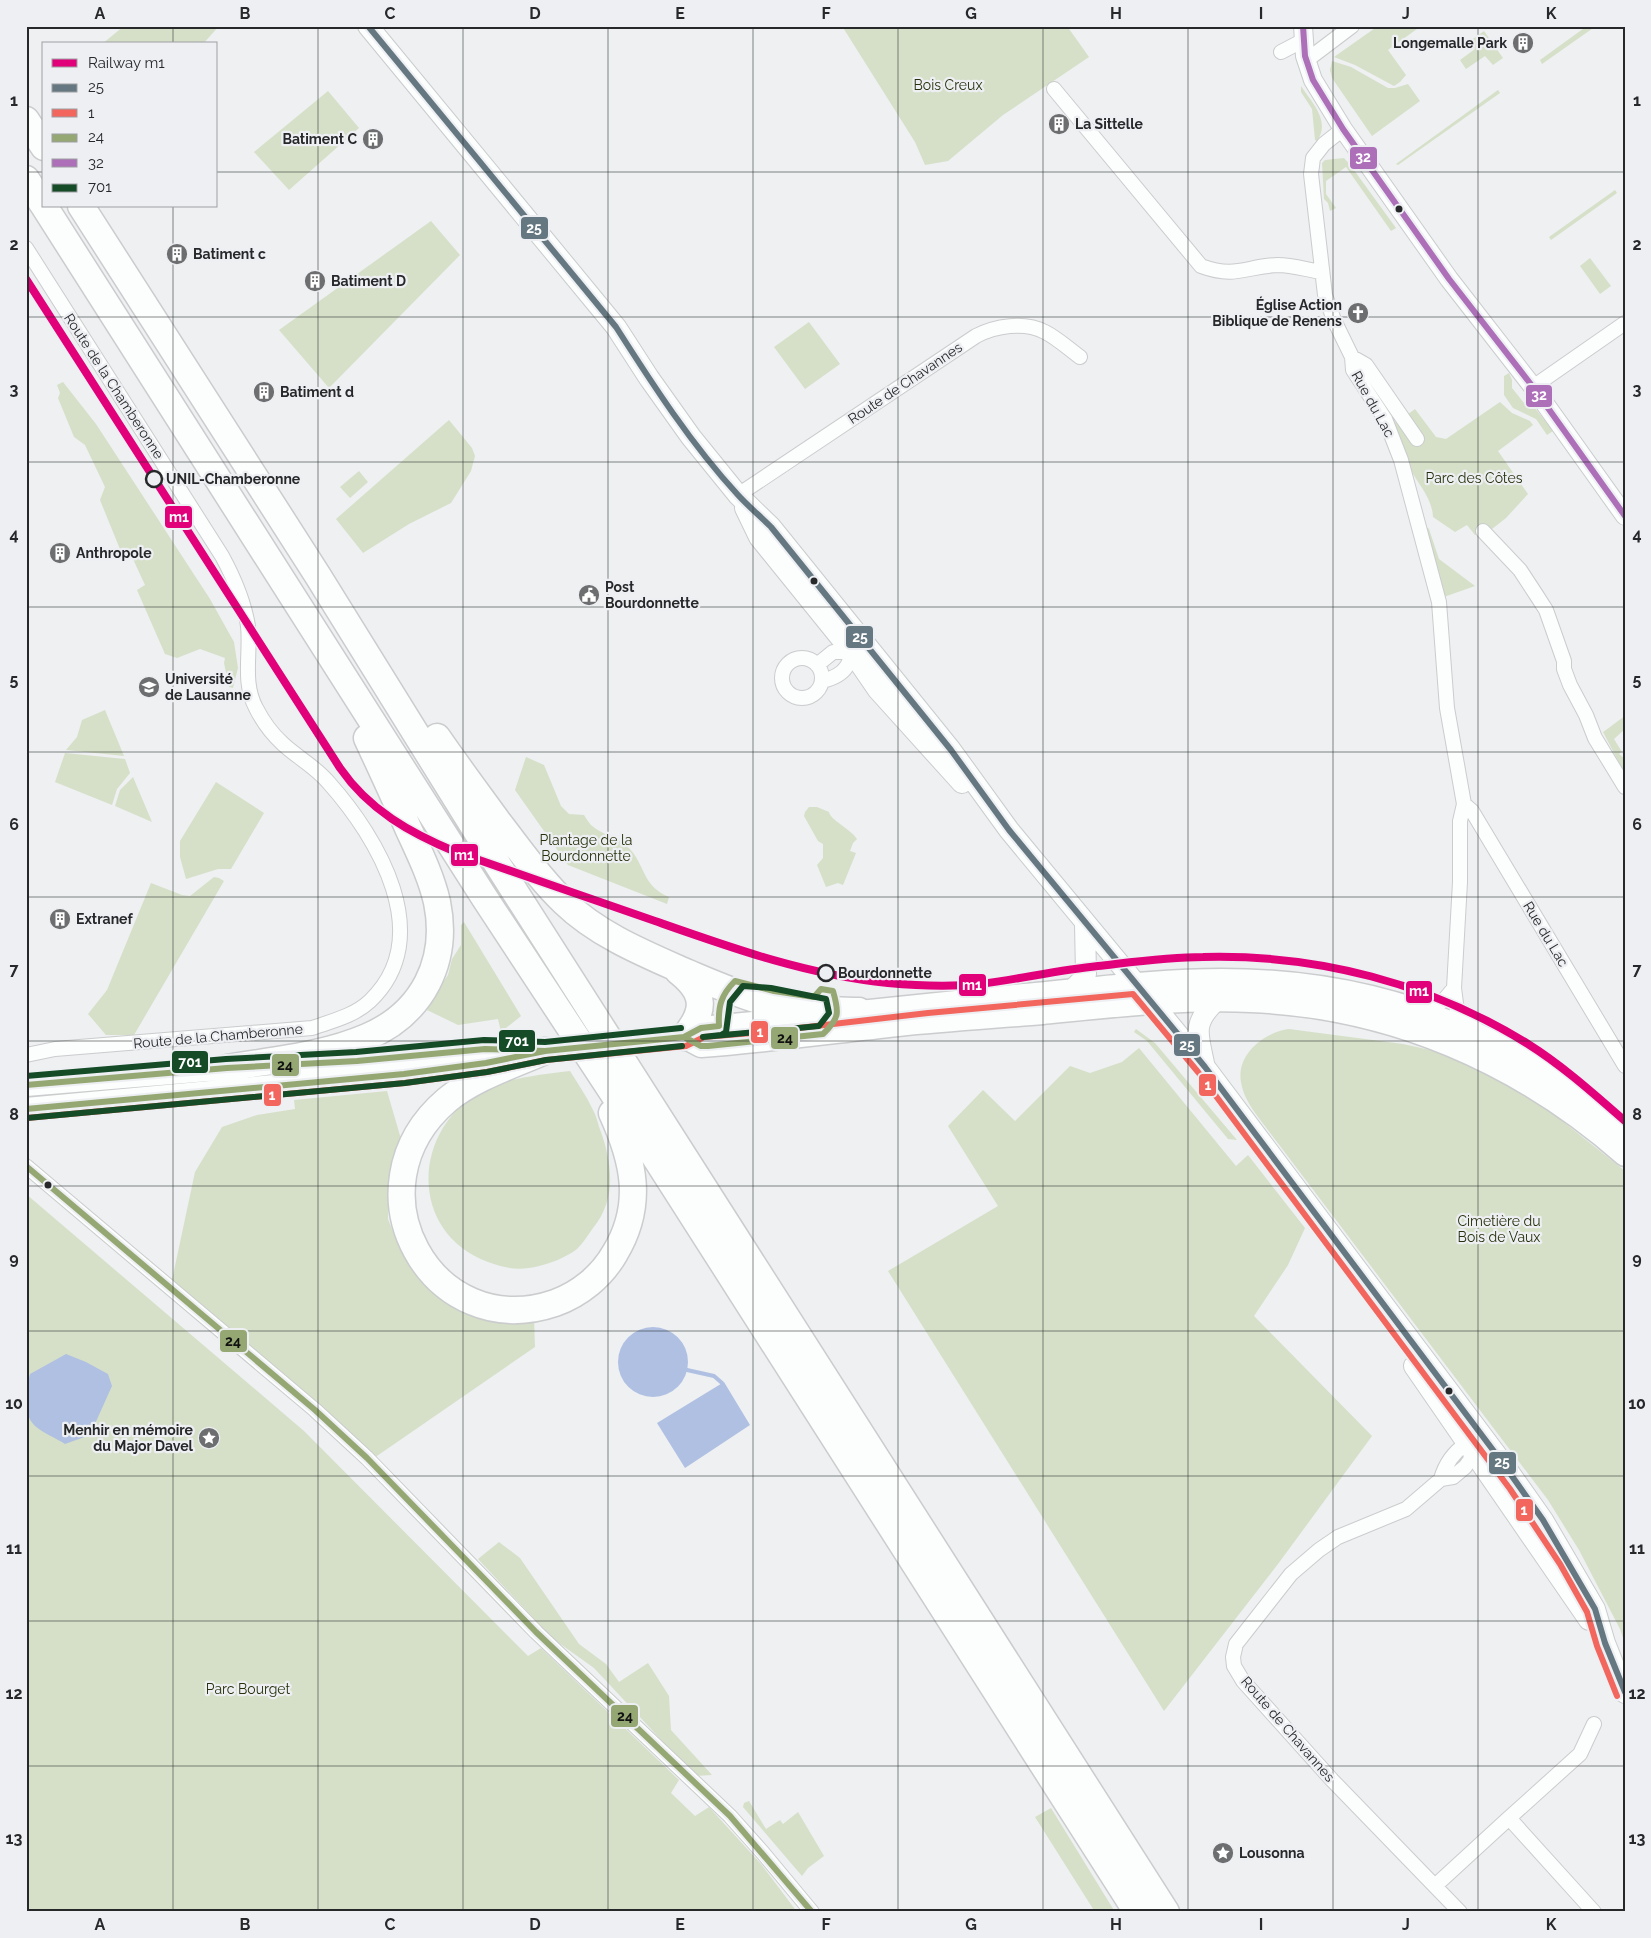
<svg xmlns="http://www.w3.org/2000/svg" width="1651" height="1938" viewBox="0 0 1651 1938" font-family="Raleway,sans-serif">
<rect width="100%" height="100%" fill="#eef0f2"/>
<!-- green -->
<path fill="#d6e0c8" d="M124 26H219L203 44H102Z
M842 26H1067L1089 57 1003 115 948 161 925 165 915 142Z
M1378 26H1421L1388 50 1406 75 1400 82 1394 86 1355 65 1334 57Z
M1587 26H1596L1542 64 1540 60Z
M1484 31 1503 58 1493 65 1485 56 1466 69 1460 60 1475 49 1470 41Z
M1332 61 1351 67 1388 88H1395L1408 84 1420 101 1372 136 1332 78 1330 70Z
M1301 86C1312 103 1331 121 1317 141L1315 140 1312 109 1301 92Z
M1498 90 1500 93 1398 165 1396 164Z
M328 91 359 128 289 190 254 152Z
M1344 158 1351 166 1396 228 1391 231 1346 167 1326 181V194L1336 208 1330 211 1328 203 1324 199 1322 163 1325 160Z
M1615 190 1617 193 1551 240 1549 237Z
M431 221 460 255 329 388 279 330Z
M1590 258 1611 286 1600 294 1580 266Z
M809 322 840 364 805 389 774 347Z
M1509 373 1512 380V388L1524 403 1534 407 1553 431 1547 435 1536 419 1513 408 1504 395V376Z
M63 382 96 424 210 599 234 642 238 668 233 688 229 687 224 663 225 658 200 649 177 658 165 654 137 590 145 585 132 557 124 559 100 500 105 487 85 445 74 437 58 398 60 393 57 385Z
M1500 402 1512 413 1530 421 1533 425 1498 451 1528 494 1506 518 1492 529 1475 535 1467 525 1455 532 1433 517C1432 497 1418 485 1410 468 1402 452 1397 433 1391 416L1396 423 1415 409 1436 437 1446 439Z
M449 420 472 448 475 456 471 471 451 503 409 524 363 553 336 519Z
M359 471 368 482 350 498 340 487Z
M1422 523 1429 529 1439 559 1475 586 1441 598Z
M105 710 124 756 66 750 77 737 82 720Z
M1625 716V729L1614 739 1622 752 1619 754 1625 759V774L1603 732C1611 727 1617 721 1625 716Z
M65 753 125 759 130 773 117 789 112 805 55 782Z
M526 757 544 765 561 806 569 814 584 815C586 818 588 822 591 825 601 835 617 836 628 847 646 865 641 885 669 897L667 904 568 865 515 790Z
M133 777 152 822 115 806 120 790Z
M216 782 264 813 231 869H218L186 879 180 857V841Z
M809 807H817L829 812C830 820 851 829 857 839L853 843 850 851 856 853 843 885 838 883 826 887 817 865 823 858V844L818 841 804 816 805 812Z
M214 877 219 878 224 881 134 1035H106L88 1014 107 990 151 883 182 895 190 896Z
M464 922 521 1016 501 1032 498 1019 458 1025 427 1010 441 985 448 975 452 959 461 945V925Z
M1136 1029 1155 1043 1237 1140 1228 1139 1147 1041 1134 1032Z
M1289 1029 1403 1044 1444 1053 1490 1075 1546 1108 1625 1171V1644L1620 1629 1579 1550 1548 1500 1258 1117C1250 1106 1243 1095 1241 1082 1236 1054 1265 1032 1289 1029Z
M1139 1048 1236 1166 1248 1155 1305 1228 1288 1265 1254 1316 1372 1436 1278 1564 1164 1711 888 1271 998 1206 948 1126 983 1090 1015 1121 1070 1066 1090 1073 1122 1062Z
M570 1071C578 1084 587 1097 593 1110 597 1117 598 1125 601 1132 612 1164 617 1199 593 1228 588 1235 583 1243 577 1249 567 1257 551 1263 539 1266 520 1271 507 1269 488 1262 406 1232 412 1125 486 1089 508 1078 545 1074 570 1071Z
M387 1091 401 1139 388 1193V1219L400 1249 417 1277 448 1301 534 1318 535 1347 374 1458 172 1280 195 1172 222 1127 257 1115 295 1109 294 1100Z
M26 1194 304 1431 528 1656 541 1648 679 1780 671 1793 695 1816 709 1807 761 1864 797 1912H26Z
M499 1542 520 1558 579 1644 606 1664 619 1682 648 1663 669 1696 671 1730 712 1775 695 1776 594 1668 552 1638 478 1559Z
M749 1801 766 1829 780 1820 783 1824 798 1812 824 1856 808 1868 802 1876 743 1807 744 1803Z
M1051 1808 1115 1912H1095L1035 1817Z"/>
<!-- water -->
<path fill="#b0c0e2" d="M618 1362a35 35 0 1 1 70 0a35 35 0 1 1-70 0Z
M66 1354 86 1362 108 1374 112 1386 90 1435 65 1444C56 1438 43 1433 35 1426 21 1412 26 1390 30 1374Z
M724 1382 750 1425 685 1468 657 1423Z"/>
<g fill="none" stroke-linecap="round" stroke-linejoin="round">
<!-- stream -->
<path stroke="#b0c0e2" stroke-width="4" d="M687 1370 714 1376 722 1383"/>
<!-- minor casing -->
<g stroke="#cacccd" stroke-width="16">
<path id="minor" d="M1281 52 1304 40
M1307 60 1352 26
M1054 89 1201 266C1236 279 1246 266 1278 265 1292 265 1308 270 1322 272
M1343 129 1324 144 1313 158 1311 174 1325 295 1334 320 1352 357 1353 370 1385 419 1401 460 1439 602 1447 708 1464 804 1460 821V882L1454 988 1457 1011 1462 1019 1474 1025
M26 248 222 556C234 578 244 601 248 626 251 654 242 682 256 708 263 722 272 734 283 744 298 758 316 767 329 783 378 838 437 937 370 1001 354 1016 332 1021 312 1028L55 1049 26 1055
M1352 357 1366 365 1417 439
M1533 387 1625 323
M738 495 976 336C995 326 1024 321 1045 332 1057 338 1069 349 1080 357
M1483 531 1520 570 1537 596 1546 610 1564 661V669L1570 685 1586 715 1595 738 1625 787
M782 678a20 20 0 1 1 40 0a20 20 0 1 1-40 0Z
M817 665 833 652H852
M822 681C831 679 842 674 847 666 851 659 851 653 857 648
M1464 804 1472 811 1625 1066
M1420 1003 1436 1006 1444 1000 1454 988
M26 1166 315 1410 367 1458 536 1632 730 1816 763 1853 812 1912
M1441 1479C1445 1465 1454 1452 1466 1444L1475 1447
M1436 1885 1509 1818
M1460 1912 1332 1780 1243 1681 1234 1666 1233 1657 1236 1644 1291 1574 1319 1550 1338 1537 1406 1509 1441 1479 1453 1477 1465 1467 1470 1460 1473 1446
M1594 1912 1509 1818 1580 1754 1594 1724"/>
</g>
<!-- tertiary casing -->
<g stroke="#cacccd" stroke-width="20">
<path id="tertiary" d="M1303 26 1305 56 1313 80 1343 129 1449 279 1533 387 1625 516"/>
</g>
<!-- secondary casing -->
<g stroke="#cacccd" stroke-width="22">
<path id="secondary" d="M368 26 616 327 649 378 691 437 738 495 771 527 951 750 1009 830 1205 1067 1502 1462 1543 1520 1595 1609 1605 1643 1625 1693
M745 508 759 537 852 652 878 690 962 783
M1071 991 1084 978 1086 974 1085 924
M1204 1063C1198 1034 1192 1023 1216 1001
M1414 1366 1589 1620"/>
</g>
<!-- primary casing -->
<g stroke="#cacccd" stroke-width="25">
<path id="primary" d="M684 1037 701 1046C767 1041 833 1032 898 1025 947 1020 995 1017 1043 1013 1112 1006 1182 998 1251 1001 1392 1007 1519 1062 1625 1155
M655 1040 684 1037 701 1028C735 1024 769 1022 802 1018 876 1011 950 1002 1024 995 1090 989 1156 980 1222 980 1325 980 1426 1003 1515 1054 1554 1077 1590 1106 1625 1134
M304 1064 474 1050
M26 1085 244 1067
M26 1109 404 1074 512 1058"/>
</g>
<!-- motorway casing -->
<g stroke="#cacccd" stroke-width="29">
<path id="motorway" d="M26 120 44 147
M26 179 44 206
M44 206 484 897 655 1157 1137 1912
M81 206 318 576 480 837 1166 1912
M437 737C457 766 478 794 499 823 520 850 539 878 564 902 598 935 645 954 688 973 714 984 741 996 769 1003 798 1010 830 1010 859 1011
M678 971C706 993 706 1011 684 1037
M545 1051C513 1065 473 1078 447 1100 344 1188 432 1345 555 1303 580 1294 602 1276 615 1253 644 1205 634 1161 612 1113
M227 1068C273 1060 323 1056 367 1037 423 1013 449 961 437 902 431 876 419 852 408 828 395 798 381 768 367 738"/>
</g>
<!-- minor -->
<use href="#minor" stroke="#fcfdfd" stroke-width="14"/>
<!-- tertiary -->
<use href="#tertiary" stroke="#fcfdfd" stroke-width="18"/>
<!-- secondary -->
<use href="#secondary" stroke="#fcfdfd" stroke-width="20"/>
<!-- primary -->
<use href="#primary" stroke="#fcfdfd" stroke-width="22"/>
<!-- motorway -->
<use href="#motorway" stroke="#fcfdfd" stroke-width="26"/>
<!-- primary-bridge casing -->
<g stroke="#cacccd" stroke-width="25" stroke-linecap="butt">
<path id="primary-bridge" d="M545 1051 655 1040"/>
</g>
<!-- primary-bridge -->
<use href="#primary-bridge" stroke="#fcfdfd" stroke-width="22"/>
<!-- bus-1 casing -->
<g stroke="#edeff3" stroke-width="10">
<path id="bus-1" d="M368 26 616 327C653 385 691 444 738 495 748 506 760 516 771 527L951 750 1009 830 1205 1067 1502 1462 1543 1520 1595 1609 1605 1643 1625 1692"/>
</g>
<!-- bus-2 casing -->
<g stroke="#edeff3" stroke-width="10">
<path id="bus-2" d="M27 1118 405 1083 487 1072 546 1060 686 1046 704 1037 764 1032 928 1013 1133 994 1198 1072 1510 1489 1560 1564 1587 1612 1597 1646 1617 1696"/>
</g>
<!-- bus-3 casing -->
<g stroke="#edeff3" stroke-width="10">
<path id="bus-3" d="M735 981 774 991 814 997 821 989 833 991C839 1012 840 1018 823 1034L708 1046H701L684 1037 701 1028 719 1026C718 1006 721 995 735 981Z
M545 1051 684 1037
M26 1085 227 1068 357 1061 485 1049 545 1051
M26 1109 404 1074 486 1063 545 1051
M26 1166 315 1410 367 1458 536 1632 730 1816 812 1912"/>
</g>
<!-- bus-4 casing -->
<g stroke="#edeff3" stroke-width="10">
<path id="bus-4" d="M1303 26 1305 56 1313 80 1343 129 1449 279 1533 387 1625 516"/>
</g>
<!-- bus-5 casing -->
<g stroke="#edeff3" stroke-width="10">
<path id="bus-5" d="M743 986 771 988 826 999 829 1013 819 1026 703 1037 721 1035 726 1032 730 1002Z
M26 1076 226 1059 356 1052 484 1040 545 1042 681 1028
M27 1118 405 1083 487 1072 546 1060 682 1046"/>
</g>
<!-- bus-1 -->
<use href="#bus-1" stroke="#657881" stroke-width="6"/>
<!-- bus-2 -->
<use href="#bus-2" stroke="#f2665e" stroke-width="6"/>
<!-- bus-3 -->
<use href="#bus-3" stroke="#95a873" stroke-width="6"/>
<!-- bus-4 -->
<use href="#bus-4" stroke="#ac6fb8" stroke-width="6"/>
<!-- bus-5 -->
<use href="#bus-5" stroke="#154b26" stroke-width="6"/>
<!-- rail-1 casing -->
<g stroke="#edeff3" stroke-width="11">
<path id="rail-1" d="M26 279 340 768C369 810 410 833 456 852 522 875 589 898 655 921 732 948 807 975 888 983 919 986 950 987 981 984 1020 979 1059 970 1098 966 1133 962 1168 957 1203 957 1317 954 1430 983 1528 1044 1563 1066 1594 1094 1625 1121"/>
</g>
<!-- rail-1 -->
<use href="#rail-1" stroke="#e2007a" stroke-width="8"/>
</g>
<!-- grid -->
<path fill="none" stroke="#27282a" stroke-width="1" stroke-opacity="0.55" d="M173 26V44M318 26V1912M463 26V1912M608 26V1912M753 26V1912M898 26V1912M1043 26V1912M1188 26V1912M1333 26V1912M1478 26V1912M26 172H44M216 172H1625M173 206V1912M26 317H1625M26 462H1625M26 607H1625M26 752H1625M26 897H1625M26 1041H1625M26 1186H1625M26 1331H1625M26 1476H1625M26 1621H1625M26 1766H1625"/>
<!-- icons -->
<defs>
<g id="building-disc" transform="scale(1.125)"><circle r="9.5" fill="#6d6e70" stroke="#edeff3"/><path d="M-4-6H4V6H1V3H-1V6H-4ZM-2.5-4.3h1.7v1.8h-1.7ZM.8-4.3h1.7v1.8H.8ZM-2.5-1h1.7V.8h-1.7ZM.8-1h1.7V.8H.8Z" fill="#fff"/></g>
<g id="church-disc" transform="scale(1.125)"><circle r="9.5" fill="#6d6e70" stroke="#edeff3"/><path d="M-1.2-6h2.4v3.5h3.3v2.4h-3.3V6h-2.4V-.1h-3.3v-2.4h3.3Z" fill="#fff"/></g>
<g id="civic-disc" transform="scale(1.125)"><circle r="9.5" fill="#6d6e70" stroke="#edeff3"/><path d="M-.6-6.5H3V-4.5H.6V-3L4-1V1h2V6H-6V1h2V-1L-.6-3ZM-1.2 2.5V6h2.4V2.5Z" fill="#fff"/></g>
<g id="university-disc" transform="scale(1.125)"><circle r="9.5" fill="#6d6e70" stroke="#edeff3"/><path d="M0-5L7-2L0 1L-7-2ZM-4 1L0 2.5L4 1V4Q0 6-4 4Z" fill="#fff"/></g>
<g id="sight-disc" transform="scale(1.125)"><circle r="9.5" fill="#6d6e70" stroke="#edeff3"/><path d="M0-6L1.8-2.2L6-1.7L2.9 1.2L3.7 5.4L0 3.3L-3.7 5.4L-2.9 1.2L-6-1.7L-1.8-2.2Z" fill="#fff"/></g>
</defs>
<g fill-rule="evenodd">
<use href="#building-disc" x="1523" y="43"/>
<use href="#building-disc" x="1059" y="124"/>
<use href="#building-disc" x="373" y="139"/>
<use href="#building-disc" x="177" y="254"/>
<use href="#building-disc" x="315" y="281"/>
<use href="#church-disc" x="1358" y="313"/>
<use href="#building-disc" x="264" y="392"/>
<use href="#building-disc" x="60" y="553"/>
<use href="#civic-disc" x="589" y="595"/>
<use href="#university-disc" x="149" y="687"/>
<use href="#building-disc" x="60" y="919"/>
<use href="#sight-disc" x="209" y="1438"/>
<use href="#sight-disc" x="1223" y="1853"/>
</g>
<!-- markers -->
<g fill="#27282a" stroke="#edeff3" stroke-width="2">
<circle cx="1399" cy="209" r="4.5"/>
<circle cx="814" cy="581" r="4.5"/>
<circle cx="48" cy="1185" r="4.5"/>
<circle cx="1449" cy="1391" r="4.5"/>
</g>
<g fill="#edeff3" stroke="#27282a" stroke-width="2.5">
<circle cx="154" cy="479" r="8"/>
<circle cx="826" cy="973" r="8"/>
</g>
<g text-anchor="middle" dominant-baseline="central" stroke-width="4.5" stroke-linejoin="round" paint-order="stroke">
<!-- poi labels -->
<g font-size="14" font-weight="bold" fill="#27282a" stroke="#edeff3" text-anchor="start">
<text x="1507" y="43" text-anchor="end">Longemalle Park</text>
<text x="1075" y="124">La Sittelle</text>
<text x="357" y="139" text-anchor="end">Batiment C</text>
<text x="193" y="254">Batiment c</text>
<text x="331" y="281">Batiment D</text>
<text x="1342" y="305" text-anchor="end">Église Action<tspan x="1342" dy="16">Biblique de Renens</tspan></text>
<text x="280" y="392">Batiment d</text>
<text x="76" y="553">Anthropole</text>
<text x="605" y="587">Post<tspan x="605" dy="16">Bourdonnette</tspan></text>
<text x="165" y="679">Université<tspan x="165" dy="16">de Lausanne</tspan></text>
<text x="76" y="919">Extranef</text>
<text x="193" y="1430" text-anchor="end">Menhir en mémoire<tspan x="193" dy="16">du Major Davel</tspan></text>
<text x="1239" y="1853">Lousonna</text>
</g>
<!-- park labels -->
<g font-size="14" fill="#27320c" stroke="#edeff3">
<text x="948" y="85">Bois Creux</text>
<text x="1474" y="478">Parc des Côtes</text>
<text x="586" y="840">Plantage de la<tspan x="586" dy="16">Bourdonnette</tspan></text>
<text x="1499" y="1221">Cimetière du<tspan x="1499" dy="16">Bois de Vaux</tspan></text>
<text x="248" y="1689">Parc Bourget</text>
</g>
<!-- street labels -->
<g font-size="14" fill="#27282a" stroke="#edeff3">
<text transform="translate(905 383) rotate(-34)">Route de Chavannes</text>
<text transform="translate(114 386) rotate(57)">Route de la Chamberonne</text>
<text transform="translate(1373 404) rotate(61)">Rue du Lac</text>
<text transform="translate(1546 934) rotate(59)">Rue du Lac</text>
<text transform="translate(218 1036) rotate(-5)">Route de la Chamberonne</text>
<text transform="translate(1288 1729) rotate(49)">Route de Chavannes</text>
</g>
<!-- stop labels -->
<g font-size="14" font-weight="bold" fill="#27282a" stroke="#edeff3" text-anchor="start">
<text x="166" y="479">UNIL-Chamberonne</text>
<text x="838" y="973">Bourdonnette</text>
</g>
</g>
<g stroke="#edeff3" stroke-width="2">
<rect x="1349" y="146" width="29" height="24" rx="5" fill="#ac6fb8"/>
<rect x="520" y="216" width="29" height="24" rx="5" fill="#657881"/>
<rect x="1525" y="384" width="28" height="24" rx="5" fill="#ac6fb8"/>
<rect x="164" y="505" width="29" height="24" rx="5" fill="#e2007a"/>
<rect x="845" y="625" width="29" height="24" rx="5" fill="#657881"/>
<rect x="450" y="843" width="29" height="24" rx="5" fill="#e2007a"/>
<rect x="958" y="973" width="29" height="24" rx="5" fill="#e2007a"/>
<rect x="1405" y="980" width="28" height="24" rx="5" fill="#e2007a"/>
<rect x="750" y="1020" width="19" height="24" rx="5" fill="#f2665e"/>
<rect x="770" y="1026" width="29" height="24" rx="5" fill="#95a873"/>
<rect x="498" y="1029" width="38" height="24" rx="5" fill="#154b26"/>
<rect x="1173" y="1033" width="28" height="24" rx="5" fill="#657881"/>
<rect x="171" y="1050" width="38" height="24" rx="5" fill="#154b26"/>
<rect x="271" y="1053" width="29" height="24" rx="5" fill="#95a873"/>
<rect x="1198" y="1073" width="19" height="24" rx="5" fill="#f2665e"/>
<rect x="263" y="1083" width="19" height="24" rx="5" fill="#f2665e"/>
<rect x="219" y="1329" width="29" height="24" rx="5" fill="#95a873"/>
<rect x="1488" y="1451" width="29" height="24" rx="5" fill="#657881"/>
<rect x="1515" y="1498" width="19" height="24" rx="5" fill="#f2665e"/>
<rect x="610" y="1704" width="29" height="24" rx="5" fill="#95a873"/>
</g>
<g font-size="14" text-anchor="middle" font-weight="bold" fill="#fff">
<text x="1363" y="162">32</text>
<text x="534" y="233">25</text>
<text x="1539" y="400">32</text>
<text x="179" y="522">m1</text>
<text x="860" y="642">25</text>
<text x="464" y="860">m1</text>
<text x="972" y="990">m1</text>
<text x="1419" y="996">m1</text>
<text x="760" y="1037">1</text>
<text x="517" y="1046">701</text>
<text x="1187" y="1050">25</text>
<text x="190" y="1067">701</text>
<text x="1208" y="1090">1</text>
<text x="272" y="1100">1</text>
<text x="1502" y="1467">25</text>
<text x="1524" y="1515">1</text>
</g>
<g font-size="14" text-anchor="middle" font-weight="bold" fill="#111">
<text x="785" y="1043">24</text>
<text x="285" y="1070">24</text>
<text x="233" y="1346">24</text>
<text x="625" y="1721">24</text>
</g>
<!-- border -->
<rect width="1651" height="1938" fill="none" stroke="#edeff3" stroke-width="55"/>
<!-- legend -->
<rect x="42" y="42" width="175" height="165" fill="#edeff3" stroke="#9e9fa3"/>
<rect x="52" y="59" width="25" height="8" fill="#e2007a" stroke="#9e9fa3"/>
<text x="88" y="68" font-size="15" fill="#27282a">Railway m1</text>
<rect x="52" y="84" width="25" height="8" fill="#657881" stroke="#9e9fa3"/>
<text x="88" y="92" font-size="15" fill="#27282a">25</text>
<rect x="52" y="109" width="25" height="8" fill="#f2665e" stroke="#9e9fa3"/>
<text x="88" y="118" font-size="15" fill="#27282a">1</text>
<rect x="52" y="134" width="25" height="8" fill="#95a873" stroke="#9e9fa3"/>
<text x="88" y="142" font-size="15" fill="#27282a">24</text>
<rect x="52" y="159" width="25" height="8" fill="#ac6fb8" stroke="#9e9fa3"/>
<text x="88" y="168" font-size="15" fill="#27282a">32</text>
<rect x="52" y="184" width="25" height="8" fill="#154b26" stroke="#9e9fa3"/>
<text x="88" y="192" font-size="15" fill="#27282a">701</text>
<rect x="28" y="28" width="1596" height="1882" fill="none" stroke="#27282a" stroke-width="2"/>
<g font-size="16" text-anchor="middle" font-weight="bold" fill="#27282a">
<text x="100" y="19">A</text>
<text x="245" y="19">B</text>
<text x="390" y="19">C</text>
<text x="535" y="19">D</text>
<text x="680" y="19">E</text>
<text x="826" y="19">F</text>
<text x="971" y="19">G</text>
<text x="1116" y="19">H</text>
<text x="1261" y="19">I</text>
<text x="1406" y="19">J</text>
<text x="1551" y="19">K</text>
<text x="14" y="106">1</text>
<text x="1637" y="106">1</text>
<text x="14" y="250">2</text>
<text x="1637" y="250">2</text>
<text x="14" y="395">3</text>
<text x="1637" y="395">3</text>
<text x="14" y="540">4</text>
<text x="1637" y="540">4</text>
<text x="14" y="685">5</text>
<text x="1637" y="685">5</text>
<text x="14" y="830">6</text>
<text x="1637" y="830">6</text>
<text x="14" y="975">7</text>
<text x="1637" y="975">7</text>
<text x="14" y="1120">8</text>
<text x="1637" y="1120">8</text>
<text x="14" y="1264">9</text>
<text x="1637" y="1264">9</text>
<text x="14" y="1409">10</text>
<text x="1637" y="1409">10</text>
<text x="14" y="1554">11</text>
<text x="1637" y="1554">11</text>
<text x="14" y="1699">12</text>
<text x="1637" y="1699">12</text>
<text x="14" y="1844">13</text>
<text x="1637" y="1844">13</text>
<text x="100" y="1930">A</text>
<text x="245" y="1930">B</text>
<text x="390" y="1930">C</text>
<text x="535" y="1930">D</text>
<text x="680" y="1930">E</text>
<text x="826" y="1930">F</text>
<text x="971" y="1930">G</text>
<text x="1116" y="1930">H</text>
<text x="1261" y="1930">I</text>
<text x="1406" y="1930">J</text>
<text x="1551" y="1930">K</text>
</g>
</svg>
